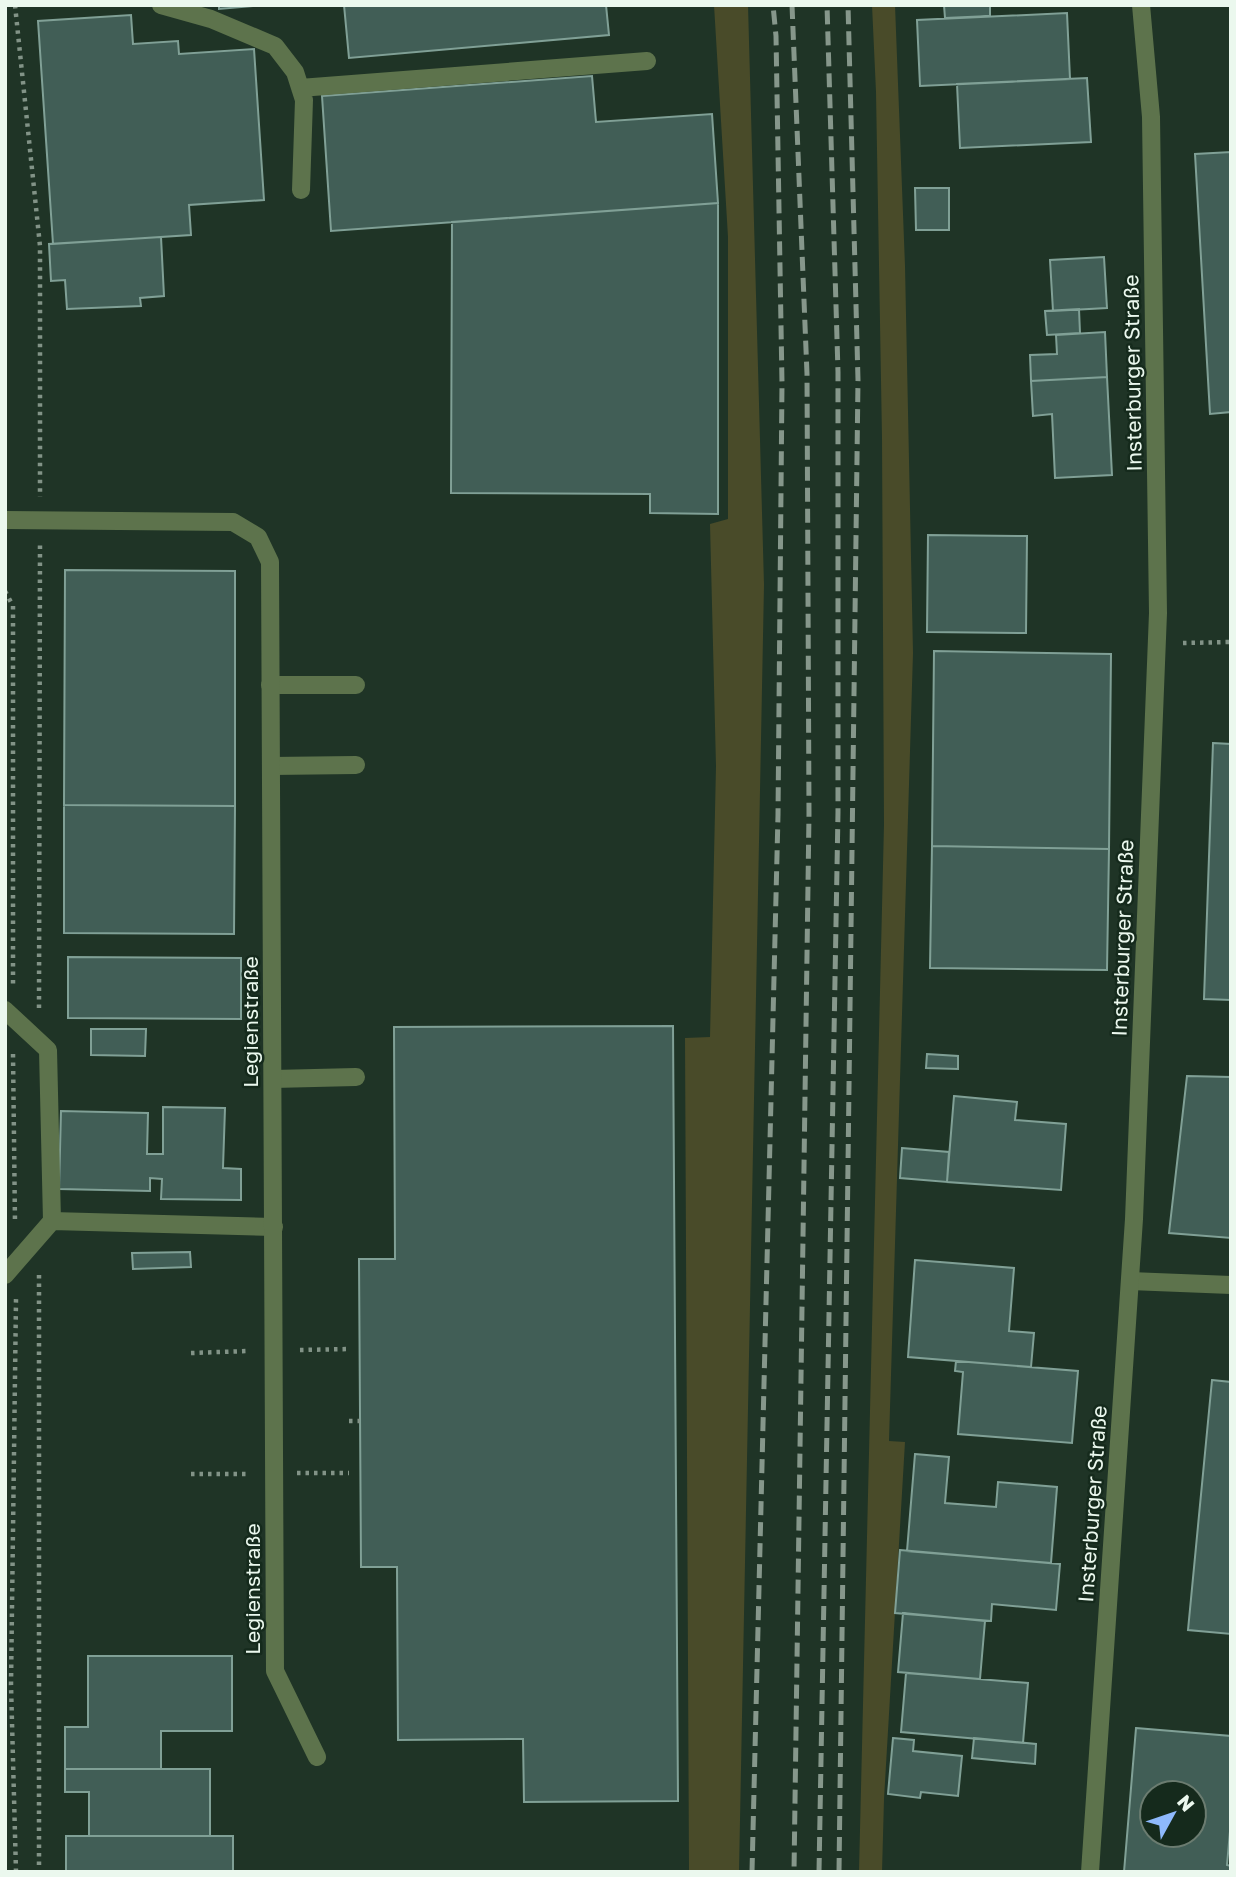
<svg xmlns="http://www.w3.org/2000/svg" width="1236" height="1877" viewBox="0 0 1236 1877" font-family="'Golos Text',sans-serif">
<rect width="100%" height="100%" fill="#1f3426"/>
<!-- green -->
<path fill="#494b29" d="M714 5H748L764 585 739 1872H689L685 1038 710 1037 716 766 710 524 728 519V237Z
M872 5H895L905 266 913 653 889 1441 905 1442 884 1799 882 1872H859L884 824 882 438 876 92Z"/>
<!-- building -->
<path fill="#415e56" stroke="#80a096" stroke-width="2" fill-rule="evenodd" d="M219 5H266L219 9Z
M344 5H606L609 35 349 58Z
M944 5H990V16L945 18Z
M1067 13 1070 79 920 86 917 20Z
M131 15 133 44 178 41 179 54 254 49 264 200 189 205 191 235 53 244 38 21Z
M592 76 596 122 712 114 718 203 331 231 322 96Z
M1087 78 1091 142 960 148 957 84Z
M1231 152V412L1210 414 1195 154Z
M915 188H949V230H916Z
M718 203V514L650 513V494L451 493 452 222Z
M161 237 164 296 140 298 141 306 67 309 65 280 51 281 49 244Z
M1104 257 1107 308 1053 311 1050 260Z
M1079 309 1080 333 1047 335 1045 311Z
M1105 332 1107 377 1031 381 1030 355 1057 354 1056 335Z
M1107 377 1112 475 1055 478 1052 414 1033 416 1031 381Z
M928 535 1027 536 1026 633 927 632Z
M65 570 235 571V806L64 805Z
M934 651 1111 654 1109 849 932 846Z
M1213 743 1231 744V1000L1204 999Z
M64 805 235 806 234 934 64 933Z
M932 846 1109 849 1107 970 930 968Z
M68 957 241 958V1019L68 1018Z
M673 1026 678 1801 524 1802 523 1739 398 1740 397 1567H361L359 1259H395L394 1027Z
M91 1029H146L145 1056 91 1055Z
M927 1054 958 1056V1069L926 1068Z
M1187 1076 1231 1077V1238L1169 1233Z
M954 1096 1017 1102 1015 1120 1066 1124 1061 1190 947 1182Z
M163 1107 225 1108 223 1168 241 1169V1200L161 1199 162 1179 150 1178V1191L59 1189 61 1111 148 1113 147 1154H163Z
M902 1148 949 1152 947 1182 900 1178Z
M190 1252 191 1267 133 1269 132 1253Z
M915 1260 1014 1268 1009 1331 1034 1333 1031 1367 908 1357Z
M956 1361 1078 1371 1072 1443 958 1434 963 1372 955 1371Z
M1212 1380 1231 1382V1634L1188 1630Z
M915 1454 949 1457 945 1503 996 1507 998 1482 1057 1487 1051 1563 907 1551Z
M900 1550 1060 1564 1056 1610 992 1604 991 1621 895 1613Z
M903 1613 985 1621 980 1679 898 1672Z
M88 1656H232V1731H161V1769H65V1727H88Z
M906 1673 1028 1683 1023 1743 901 1732Z
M1136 1728 1231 1736V1820L1227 1865 1231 1866V1872H1124ZM1152 1793H1194V1835H1152Z
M893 1738 914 1740 913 1751 962 1756 958 1796 921 1792 920 1798 888 1794Z
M974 1738 1036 1744 1035 1764 972 1758Z
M65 1769H210V1836H89V1792H65Z
M66 1836H233V1872H66Z"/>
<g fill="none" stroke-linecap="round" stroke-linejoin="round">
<!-- path -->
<path stroke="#829387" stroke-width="4.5" stroke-dasharray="3.5 5" stroke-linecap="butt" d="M15 5 40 246V497
M5 591 13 606V985
M1183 643 1231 642
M39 1008 40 544
M13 1054 15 1223
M39 1275V1872
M300 1350 349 1349
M191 1353 249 1351
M349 1421H360
M297 1473H349
M191 1474H250
M16 1872 11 1685 16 1299"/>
<!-- lane -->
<path stroke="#5d734c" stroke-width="18" d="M161 5 211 19 275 46 295 72 304 100 301 190
M300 88 647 61
M270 685H356
M271 766 356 765
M5 1010 48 1050 52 1221 5 1275
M273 1079 356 1077
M52 1221 274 1227
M1130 1281 1231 1285"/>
<!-- street -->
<path stroke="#5d734c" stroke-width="18" d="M5 520 233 522 258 537 270 562 275 1671 317 1757
M1090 1872 1134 1219 1158 613 1151 117 1141 5"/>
<!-- rail -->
<path stroke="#86978b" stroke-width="5" stroke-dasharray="14 7" stroke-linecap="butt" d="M792 5 807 374 809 814 794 1872
M752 1872 778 815 782 383 776 36 773 5
M819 1872 838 812V372L827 5
M839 1872 858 380 848 5"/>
</g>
<g text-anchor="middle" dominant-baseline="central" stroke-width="5" stroke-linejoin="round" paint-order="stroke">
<!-- street labels -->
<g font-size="21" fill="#ebf8ee" stroke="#152a1c">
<text transform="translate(1132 373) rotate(-91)">Insterburger Straße</text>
<text transform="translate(1122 938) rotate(-88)">Insterburger Straße</text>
<text transform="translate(250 1022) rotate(-90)">Legienstraße</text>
<text transform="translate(1092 1504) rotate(-86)">Insterburger Straße</text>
<text transform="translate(252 1589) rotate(-90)">Legienstraße</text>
</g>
</g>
<!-- border -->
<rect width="1236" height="1877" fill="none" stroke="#ebf8ee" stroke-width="14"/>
<!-- north arrow -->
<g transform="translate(1173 1814) rotate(50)"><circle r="33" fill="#152a1c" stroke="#6b7c70" stroke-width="2"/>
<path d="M0-5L12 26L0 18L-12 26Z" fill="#8eb9fc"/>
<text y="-10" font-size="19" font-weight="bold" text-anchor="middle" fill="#ebf8ee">N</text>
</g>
</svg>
